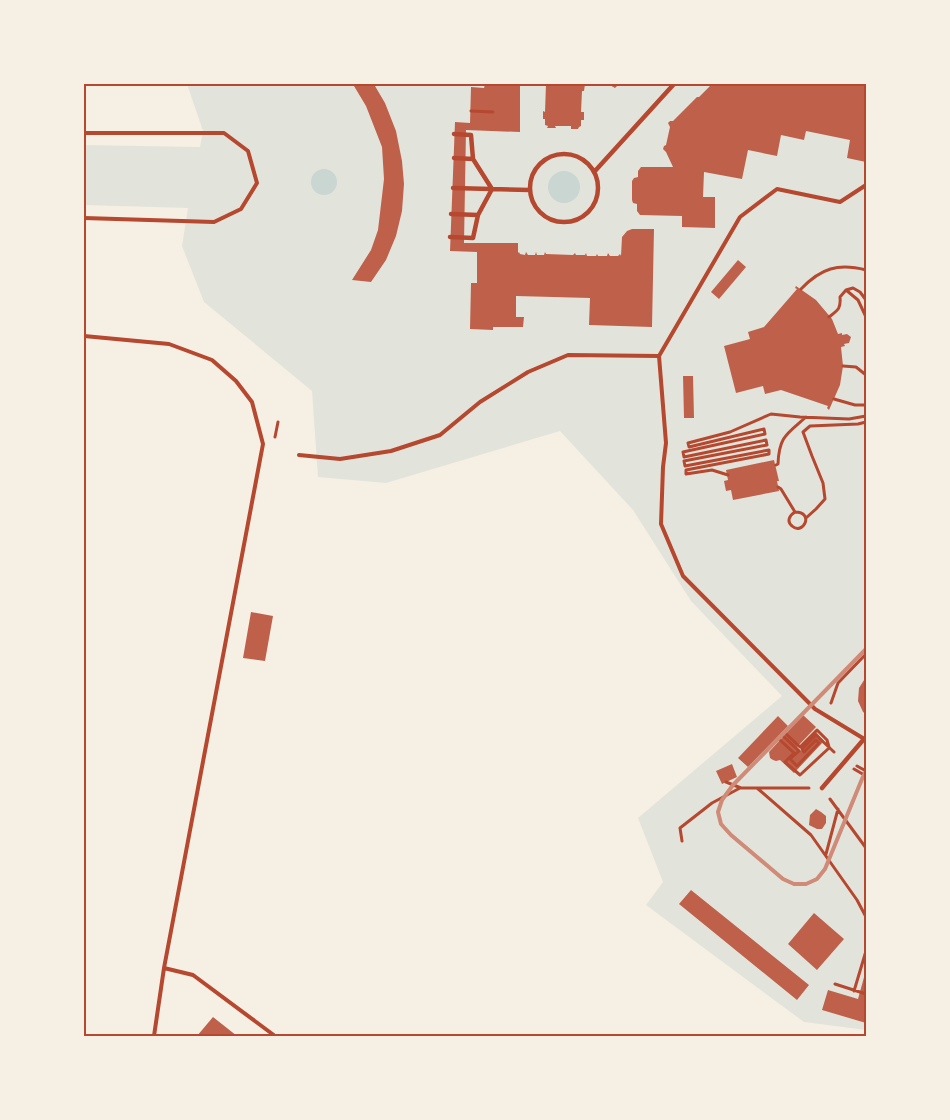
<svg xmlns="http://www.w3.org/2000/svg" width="950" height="1120" viewBox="0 0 950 1120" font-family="'Times New Roman',serif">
<rect width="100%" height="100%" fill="#f6efe4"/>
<!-- green -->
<path fill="#e2e4dc" d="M187 84H866V1030L804 1022 646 905 663 882 638 818 782 696 691 601 633 510 560 431 386 483 318 477 312 391 204 302 182 246 188 208 84 205V145L200 147 203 131Z"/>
<!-- water -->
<path fill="#c9d6d2" d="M311 182a13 13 0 1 1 26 0a13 13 0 1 1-26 0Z
M548 187a16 16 0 1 1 32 0a16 16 0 1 1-32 0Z"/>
<!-- building -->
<path fill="#bf614a" d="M485 84H520V132L466 130 464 243H518V253L519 252 520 254 525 255 526 252 528 255H535L536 252 537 255H544L545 252 546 254 573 255 575 253 576 255H585L586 253 587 256H596L597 254 598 256H607L608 253 610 256H618L620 254 621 256 622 237 627 231 632 229H654L652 327 589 325 590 298 516 296V317H524L523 327H493V330L470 329 471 283H477V252L450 251 455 122 470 123 471 87 484 88Z
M546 84H585L584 91H582L581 112H584V120H581V126L579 127 578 129H571V126H555L556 128H547L548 126 545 125V119H543V111L545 112Z
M608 84H631L629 86H617L615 88Z
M711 84H866V162L847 158 850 140 806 131 804 140 781 135 777 156 748 150 742 179 704 172 703 197H715V228L682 227V216L640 215 637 211V204L633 203 632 200V181L634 178 638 177V171L641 167H673L666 152 663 149 664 146 666 145 670 127 668 123 670 121H673L697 97H699L710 86Z
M354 86H375L385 103 396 131 402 161 404 184 402 211 396 236 386 260 371 282 352 280 371 250 378 230 384 179 382 147 366 106Z
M738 260 746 267 719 299 711 292Z
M796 286 816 300 832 319 838 334 842 333V335L847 334 851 337 849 343 844 344 845 346 841 347 843 366 840 385 829 410 827 408 828 406 781 390 765 394 763 386 736 393 724 346 750 339 748 332 764 327 797 289 795 288Z
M683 376H693L694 418H684Z
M774 460 779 481H777L779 491 733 500 731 490 726 491 724 481 728 480 726 470Z
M251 612 273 616 265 661 243 658Z
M866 677V714L863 712 858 701 859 688Z
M803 715 816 727 797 747 801 751 816 732 824 741 794 773 780 760 776 761 773 760 770 758 769 752Z
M778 716 788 726 748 767 738 758Z
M732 764 737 777 722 784 716 771Z
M816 809 821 812 826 816V823L822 829H817L809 825 810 815Z
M691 890 809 985 797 1000 679 904Z
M814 913 844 939 817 970 788 944Z
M866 970V1023L822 1010 828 990 858 999Z
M213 1017 237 1036H197Z"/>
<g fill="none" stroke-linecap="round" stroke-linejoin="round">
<!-- path -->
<path stroke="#b5482f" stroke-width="3" d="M471 111 493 112
M801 289C821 268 838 263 866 270
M846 290 853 288 860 292 866 300
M829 317C838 310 841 309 840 297L846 290 858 300 866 317
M843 366 856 367 866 375
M834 399 855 405H866
M275 437 278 422
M776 465 778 464C779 436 787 434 806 417
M728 475 712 470 686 474V470L769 454V450L685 466 684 461 767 445 766 440 684 457 683 452 765 434 764 429 689 447 688 443 730 432 771 414 800 417 849 419 866 416
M778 487 781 489 795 512C815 512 803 536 792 526 786 521 790 515 795 512
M806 518 816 509 825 499 823 483 812 456 803 432 810 426 858 424 866 422
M831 703 838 683 866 654
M785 733 800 747 817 730 827 740 829 747
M782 735 799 751 790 759 797 766 819 743 816 740 804 752 802 749 816 735 834 752
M779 739 794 753 785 762 800 775 829 748
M857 766 866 771
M854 769 866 776
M726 782 741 788H809
M757 788 811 835 857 900 866 917
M830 799 866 848
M682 841 680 828 712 803 740 788
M826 854 838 809
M835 984 866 994
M854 991 866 951"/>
<!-- service -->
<path stroke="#b5482f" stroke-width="4" d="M84 133H224L248 151 257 183 241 209 214 222 84 218
M84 336 169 344 212 360 236 381 252 402 263 444 164 968 154 1036
M659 356 740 217 777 189 840 202 866 185
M299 455 340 459 391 451 440 435 480 402 528 372 568 355 659 356 666 443 663 467 661 524 683 576 815 709 866 740
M164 968 193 975 275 1036"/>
<!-- pedestrian -->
<path stroke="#b5482f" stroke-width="4.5" d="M454 134 471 135 473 159
M530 188a34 34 0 1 1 68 0a34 34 0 1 1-68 0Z
M595 171 674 84
M453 188 530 190
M451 214 478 215 492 189 473 159 454 158
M450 237 473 238 478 215
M822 788 864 739"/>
<!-- rail -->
<path stroke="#cf8b77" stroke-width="4" d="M866 649 733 785 722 800 718 812 721 824 731 835 783 879 794 884H806L817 879 825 869 862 779 866 771"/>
</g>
<!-- border -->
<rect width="950" height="1120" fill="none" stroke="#f6efe4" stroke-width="170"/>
<rect x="85" y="85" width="780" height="950" fill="none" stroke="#b5482f" stroke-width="2"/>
</svg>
